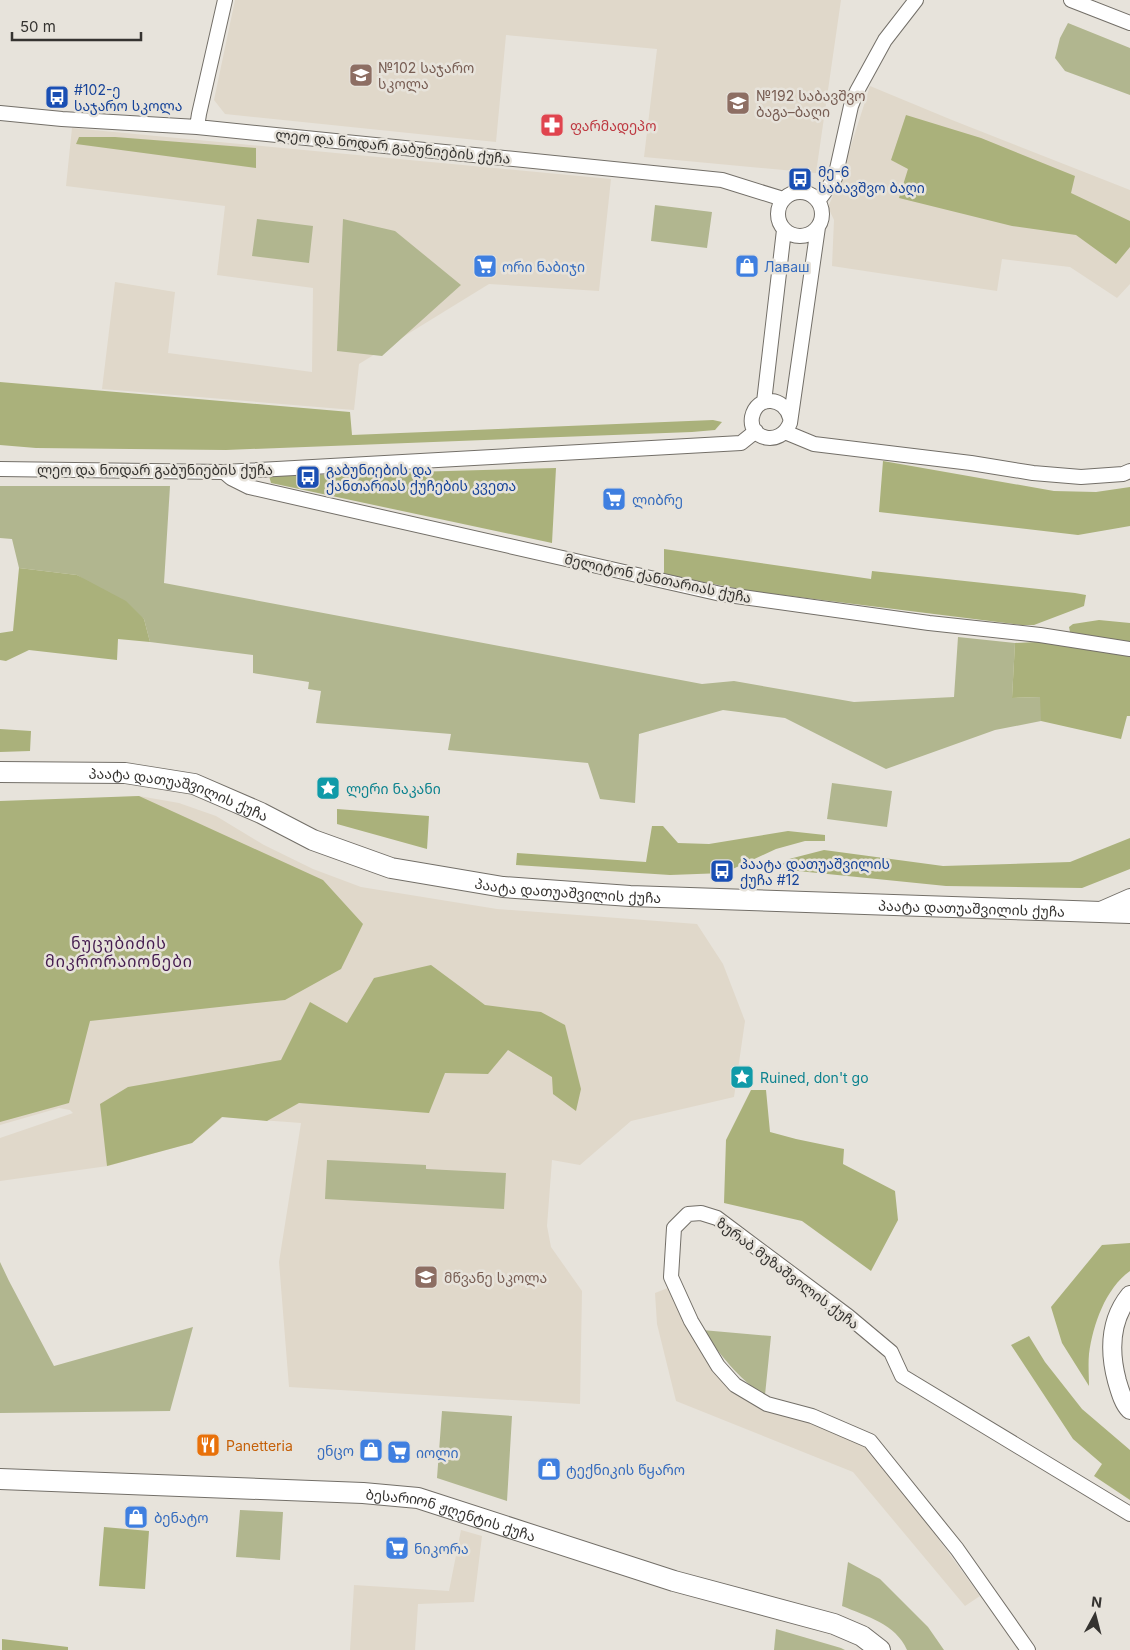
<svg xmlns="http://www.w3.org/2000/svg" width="1130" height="1650" viewBox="0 0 1130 1650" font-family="Inter,'Noto Sans Georgian',sans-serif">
<rect width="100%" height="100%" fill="#e7e3db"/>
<!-- built -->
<path fill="#e0d8ca" d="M235 0H841L816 173 644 157 657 49 506 35 496 142 225 114 214 100Z
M870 86 952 120 1130 190V284L1117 298 1070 267 1002 259 997 291 832 266 834 220 828 207 840 180Z
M72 128 611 179 599 291 489 284 359 364 354 410 102 389 115 282 175 292 168 353 312 372 313 288 217 275 225 206 66 186Z
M139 796 179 803 216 816 264 845 313 869 361 887 497 909 697 924 723 964 745 1021 734 1097 631 1121 580 1165 552 1160 547 1226 551 1247 582 1291 580 1404 289 1387 279 1262 301 1123 223 1117 192 1143 108 1166 0 1181V1138L73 1113 70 1110 59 1108 0 1125V803Z
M673 1286 745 1399 857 1439 873 1449 980 1596 965 1606 853 1472 676 1401 657 1324 655 1293Z
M461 1530 482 1536 474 1602 418 1604 415 1650H350L354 1585 449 1591Z"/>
<!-- green -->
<path fill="#b1b68f" d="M1068 23 1130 48V95L1065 71 1055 58 1060 38Z
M655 205 712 212 707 248 651 241Z
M257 219 313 226 309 263 252 256Z
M343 219 395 231 461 285 382 356 337 351Z
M0 486H170L164 583 702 684 734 681 854 702 954 697 958 637 1015 643 1012 698 1041 697V721L995 730 886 769 785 718 723 710 639 734 635 803 600 799 588 763 448 750 451 734 316 723 321 691 308 689 309 682 253 673V655L150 642 144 619 77 575 19 568 12 539 0 538Z
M832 783 892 791 887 827 827 819Z
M327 1160 426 1165V1169L506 1173 504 1209 325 1199Z
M0 1262 9 1281 54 1366 193 1327 170 1411 0 1413Z
M702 1330 771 1336 765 1395C739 1381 720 1353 702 1330Z
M442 1411 512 1416 507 1501 437 1478Z
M240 1510 283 1512 280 1560 236 1557Z
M848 1562 880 1579 928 1627 944 1650H907C896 1624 866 1616 842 1606Z
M776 1629 841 1648 845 1650H774Z"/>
<!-- forest -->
<path fill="#aab17b" d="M906 115 981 138 1075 176 1071 193 1130 221V247L1116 264 1076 235 1012 226 899 198 908 169 891 160Z
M79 137H115L256 148V168L76 144Z
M0 382 350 412 352 435 713 420 722 422 715 430 692 432 226 450 36 448 0 445Z
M883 461 1054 491 1096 492 1130 487V526L1078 535 879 512Z
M556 468 552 543 271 483 269 476Z
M664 549 871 579 872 571 1075 593 1086 595 1084 606 1034 625H1021L751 591 664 575Z
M19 568 77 575 126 601 144 619 150 642 118 639 117 660 29 650 6 661 0 660V633L13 631Z
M1099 620 1130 623V642L1070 632 1069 627 1073 624Z
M1055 641 1130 653V716H1127L1121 739 1041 721 1040 697 1012 698 1015 643Z
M0 729 31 731 30 751 0 752Z
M139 796 323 880 363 924 341 969 285 1000 90 1021 69 1103 0 1122V801Z
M337 809 429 816 427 849 337 824Z
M652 826H663L678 843 709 844 788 831 825 835V841H805L776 849 724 873 670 875 516 865 517 853 646 862Z
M1130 838V869L1082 888 946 886 788 870 783 864 789 859 824 850 943 866 1070 862Z
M431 965 485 1005 541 1012 565 1025 581 1089 576 1111 553 1094 552 1077 508 1050 488 1074 445 1073 429 1113 299 1103 267 1121 222 1117 192 1143 107 1166 100 1104 128 1087 281 1060 310 1002 347 1023 374 978Z
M751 1090H766L770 1132 796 1139 844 1149 843 1164 895 1191 898 1220 871 1271 802 1221 724 1203 726 1140Z
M1130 1243V1271C1105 1289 1093 1325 1089 1354 1088 1365 1089 1376 1089 1386L1062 1343 1051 1307 1102 1245Z
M1029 1336 1045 1362 1082 1409 1130 1450V1500L1094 1476 1102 1464 1073 1439 1011 1345Z
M104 1527 149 1531 145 1589 99 1586Z
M2 1639 68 1647V1650H2Z"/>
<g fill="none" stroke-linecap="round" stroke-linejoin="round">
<!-- minor casing -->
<g stroke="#736f68" stroke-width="16">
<path id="minor" d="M1071 0 1130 23
M0 113 62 119 197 127 722 180 783 199
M197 127 199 114 225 0
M778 214a22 22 0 1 1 44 0a22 22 0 1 1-44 0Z
M818 201 835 178 851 106 857 91 885 40 916 0
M764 402 784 230
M790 418C785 397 757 394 752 417 748 440 781 447 790 423L818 227
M785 432 814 444 971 463 1033 473 1081 477 1123 474 1130 471
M0 469 224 472 741 443 756 431
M224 472 231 478 249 487 721 594 929 623 1040 635 1130 649
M1098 910 1130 896
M1028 1650 957 1549 870 1441 812 1416 767 1404 735 1385 718 1366 691 1321 671 1277 674 1228 688 1214 701 1213 717 1218 848 1316 891 1352 902 1376 1130 1514"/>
</g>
<!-- tertiary casing -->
<g stroke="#736f68" stroke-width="20">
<path id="tertiary" d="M1130 1295C1109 1321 1109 1351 1117 1381 1120 1391 1123 1403 1130 1410"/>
</g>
<!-- secondary casing -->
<g stroke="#736f68" stroke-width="22">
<g id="secondary">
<path id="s1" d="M0 772 125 773 194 784 261 813 313 840 391 868 503 887 630 896 1130 913"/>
<path id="s2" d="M0 1479 363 1493 418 1498 674 1581 834 1624 862 1636 880 1650"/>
</g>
</g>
<!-- minor -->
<use href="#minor" stroke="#fff" stroke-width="14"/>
<!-- tertiary -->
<use href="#tertiary" stroke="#fff" stroke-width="18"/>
<!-- secondary -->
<use href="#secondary" stroke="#fff" stroke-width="20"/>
</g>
<!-- icons -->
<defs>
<g id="school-square" transform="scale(1.25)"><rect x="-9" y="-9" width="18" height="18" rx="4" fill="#8d6e63" stroke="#e7e3db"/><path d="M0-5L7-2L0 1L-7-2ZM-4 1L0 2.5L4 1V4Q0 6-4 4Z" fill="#fff"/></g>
<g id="bus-square" transform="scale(1.25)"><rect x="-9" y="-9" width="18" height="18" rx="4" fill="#1a4fb4" stroke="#e7e3db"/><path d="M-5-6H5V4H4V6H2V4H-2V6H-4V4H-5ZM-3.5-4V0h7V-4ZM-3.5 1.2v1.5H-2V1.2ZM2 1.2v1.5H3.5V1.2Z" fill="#fff"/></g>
<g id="pharmacy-square" transform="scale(1.25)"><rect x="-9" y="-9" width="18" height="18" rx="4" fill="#e0444e" stroke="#e7e3db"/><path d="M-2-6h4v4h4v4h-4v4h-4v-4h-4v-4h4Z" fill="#fff"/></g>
<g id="supermarket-square" transform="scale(1.25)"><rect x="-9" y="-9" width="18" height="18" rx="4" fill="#3f7fe0" stroke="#e7e3db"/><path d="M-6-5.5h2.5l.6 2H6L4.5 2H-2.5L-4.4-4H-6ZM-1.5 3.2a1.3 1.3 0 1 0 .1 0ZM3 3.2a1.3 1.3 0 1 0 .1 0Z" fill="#fff"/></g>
<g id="shop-square" transform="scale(1.25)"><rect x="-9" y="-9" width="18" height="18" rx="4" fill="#3f7fe0" stroke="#e7e3db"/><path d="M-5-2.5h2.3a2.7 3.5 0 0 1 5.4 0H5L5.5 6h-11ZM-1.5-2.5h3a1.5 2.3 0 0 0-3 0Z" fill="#fff"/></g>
<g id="sight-square" transform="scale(1.25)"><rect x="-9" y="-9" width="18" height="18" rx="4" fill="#0f9aa8" stroke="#e7e3db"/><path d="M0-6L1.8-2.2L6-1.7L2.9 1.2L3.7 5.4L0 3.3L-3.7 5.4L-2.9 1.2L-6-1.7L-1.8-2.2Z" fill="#fff"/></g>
<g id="restaurant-square" transform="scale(1.25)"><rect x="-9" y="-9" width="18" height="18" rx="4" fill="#e8710a" stroke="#e7e3db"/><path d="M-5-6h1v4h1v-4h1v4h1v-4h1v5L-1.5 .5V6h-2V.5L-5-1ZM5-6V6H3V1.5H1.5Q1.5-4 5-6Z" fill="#fff"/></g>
</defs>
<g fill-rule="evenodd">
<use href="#school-square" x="361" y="75"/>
<use href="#bus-square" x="57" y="97"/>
<use href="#school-square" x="738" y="103"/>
<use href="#pharmacy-square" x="552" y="125"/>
<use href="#bus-square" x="800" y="179"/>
<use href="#supermarket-square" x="485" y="266"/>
<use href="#shop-square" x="747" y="266"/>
<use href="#bus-square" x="308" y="477"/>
<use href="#supermarket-square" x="614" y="499"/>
<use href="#sight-square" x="328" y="788"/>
<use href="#bus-square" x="722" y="871"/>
<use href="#sight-square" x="742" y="1077"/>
<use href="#school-square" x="426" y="1277"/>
<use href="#restaurant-square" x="208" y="1445"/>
<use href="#shop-square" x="371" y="1450"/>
<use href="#supermarket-square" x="399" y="1452"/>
<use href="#shop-square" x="549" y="1469"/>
<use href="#shop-square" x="136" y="1517"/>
<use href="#supermarket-square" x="397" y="1548"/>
</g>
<g text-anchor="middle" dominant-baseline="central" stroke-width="5" stroke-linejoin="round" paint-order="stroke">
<!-- education labels -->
<g font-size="14" fill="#785e54" stroke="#e7e3db" text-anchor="start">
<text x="378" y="67">№102 საჯარო<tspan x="378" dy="16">სკოლა</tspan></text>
<text x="756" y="95">№192 საბავშვო<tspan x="756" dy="16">ბაგა–ბაღი</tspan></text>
<text x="444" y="1277">მწვანე სკოლა</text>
</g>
<!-- transit labels -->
<g font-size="14" fill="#164399" stroke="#e7e3db" text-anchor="start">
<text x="74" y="89">#102-ე<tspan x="74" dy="16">საჯარო სკოლა</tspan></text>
<text x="818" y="171">მე-6<tspan x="818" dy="16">საბავშვო ბაღი</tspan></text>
<text x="326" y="469">გაბუნიების და<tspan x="326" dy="16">ქანთარიას ქუჩების კვეთა</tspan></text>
<text x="740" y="863">პაატა დათუაშვილის<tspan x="740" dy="16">ქუჩა #12</tspan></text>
</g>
<!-- health labels -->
<g font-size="14" fill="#be3a42" stroke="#e7e3db" text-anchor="start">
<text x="570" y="125">ფარმადეპო</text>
</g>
<!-- street labels -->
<g font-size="14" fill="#353330" stroke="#e7e3db">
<text transform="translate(393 146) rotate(6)">ლეო და ნოდარ გაბუნიების ქუჩა</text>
<text x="155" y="469">ლეო და ნოდარ გაბუნიების ქუჩა</text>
<text transform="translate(658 578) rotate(12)">მელიტონ ქანთარიას ქუჩა</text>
<text stroke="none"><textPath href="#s1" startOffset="182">პაატა დათუაშვილის ქუჩა</textPath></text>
<text stroke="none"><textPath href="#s1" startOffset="588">პაატა დათუაშვილის ქუჩა</textPath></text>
<text stroke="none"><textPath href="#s1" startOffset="992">პაატა დათუაშვილის ქუჩა</textPath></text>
<text transform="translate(788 1273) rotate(37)">ზურაბ მუზაშვილის ქუჩა</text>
<text stroke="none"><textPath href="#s2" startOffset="454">ბესარიონ ჟღენტის ქუჩა</textPath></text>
</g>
<!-- shop labels -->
<g font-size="14" fill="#366cbe" stroke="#e7e3db" text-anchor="start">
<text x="502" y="266">ორი ნაბიჯი</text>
<text x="764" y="266">Лаваш</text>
<text x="632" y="499">ლიბრე</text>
<text x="354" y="1450" text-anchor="end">ენცო</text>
<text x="416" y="1452">იოლი</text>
<text x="566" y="1469">ტექნიკის წყარო</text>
<text x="154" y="1517">ბენატო</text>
<text x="414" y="1548">ნიკორა</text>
</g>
<!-- culture labels -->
<g font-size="14" fill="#0d838f" stroke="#e7e3db" text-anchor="start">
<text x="346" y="788">ლერი ნაკანი</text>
<text x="760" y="1077">Ruined, don't go</text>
</g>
<!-- food labels -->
<g font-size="14" fill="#c56008" stroke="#e7e3db" text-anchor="start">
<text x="226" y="1445">Panetteria</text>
</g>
<!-- quarter labels -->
<g font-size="16" letter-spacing="1" fill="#441b4f" stroke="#e7e3db">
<text x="119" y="943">ნუცუბიძის<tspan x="119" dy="18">მიკრორაიონები</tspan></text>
</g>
</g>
<!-- north arrow -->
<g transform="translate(1095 1615) rotate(7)" stroke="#e7e3db" stroke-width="4" paint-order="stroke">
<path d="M0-4L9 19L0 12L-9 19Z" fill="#353330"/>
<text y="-8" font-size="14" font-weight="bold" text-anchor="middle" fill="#353330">N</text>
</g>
<!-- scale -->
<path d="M12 32v8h129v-8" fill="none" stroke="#353330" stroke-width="2.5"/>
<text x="20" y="32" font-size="15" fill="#353330" stroke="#e7e3db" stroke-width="4" paint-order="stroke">50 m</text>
</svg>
